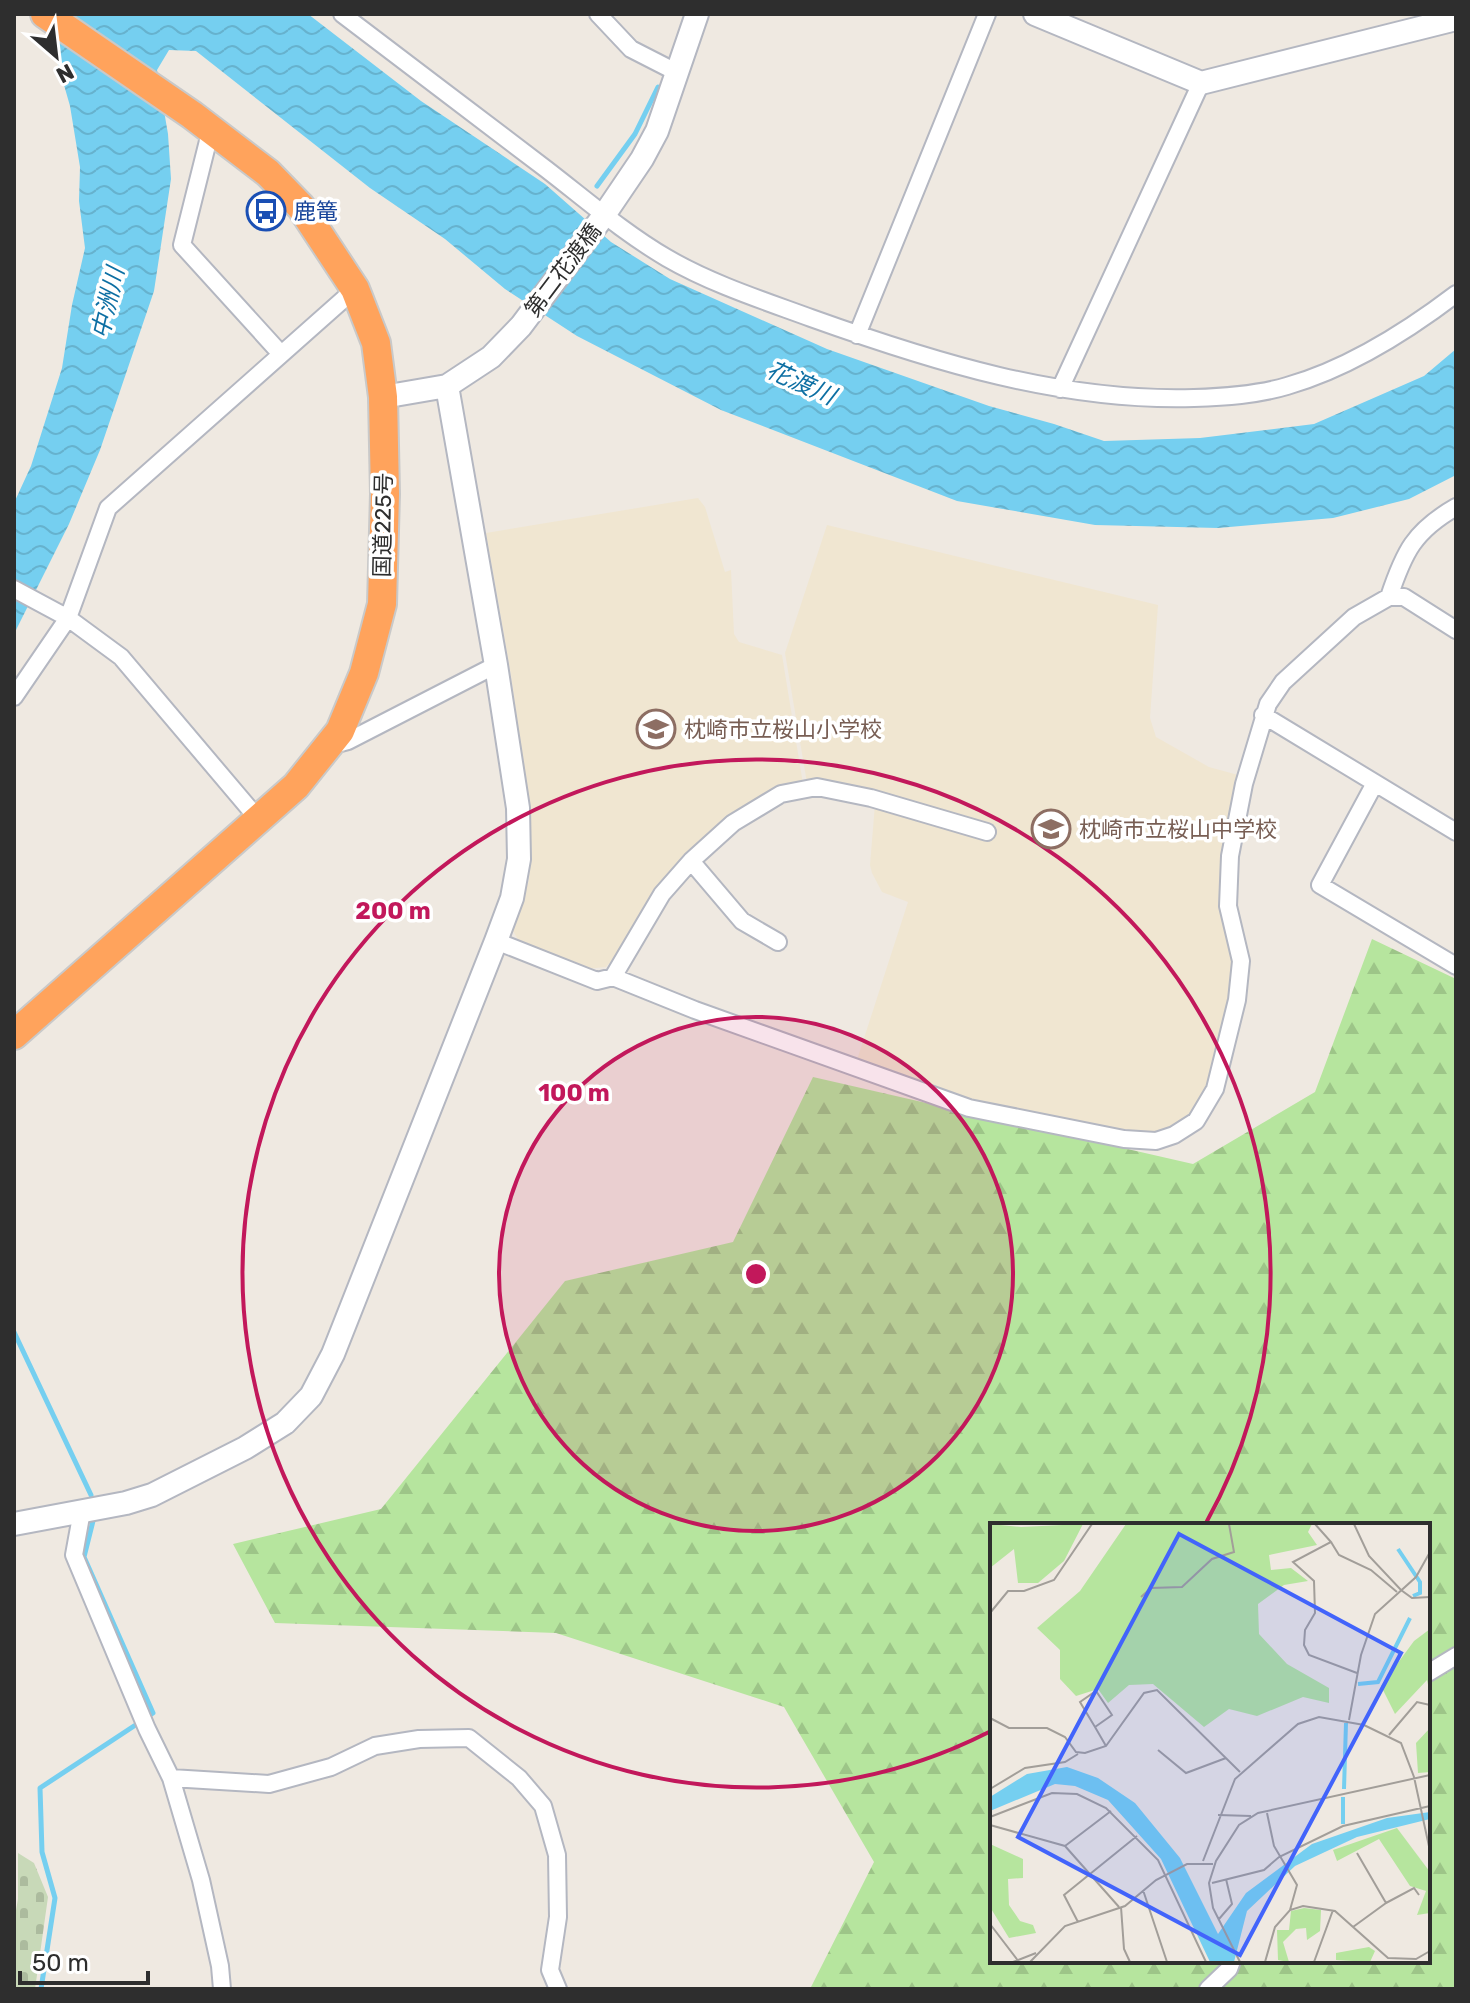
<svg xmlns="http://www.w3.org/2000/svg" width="1470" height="2003" viewBox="0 0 1470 2003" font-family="Rubik,'Noto Sans JP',sans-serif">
<defs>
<pattern id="forest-firs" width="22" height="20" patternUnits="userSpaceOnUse" patternTransform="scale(2)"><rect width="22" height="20" fill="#b6e59e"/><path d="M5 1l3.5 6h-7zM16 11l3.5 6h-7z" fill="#9dc588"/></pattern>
<pattern id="cemetery-stones" width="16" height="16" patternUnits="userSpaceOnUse" patternTransform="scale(2)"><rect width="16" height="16" fill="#c8d9b8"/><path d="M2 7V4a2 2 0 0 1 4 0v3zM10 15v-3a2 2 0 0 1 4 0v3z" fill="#acbb9e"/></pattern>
<pattern id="water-waves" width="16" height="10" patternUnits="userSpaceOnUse" patternTransform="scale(2)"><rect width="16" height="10" fill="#75cff0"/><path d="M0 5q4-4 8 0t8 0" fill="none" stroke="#66b2ce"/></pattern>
</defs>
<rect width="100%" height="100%" fill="#efe9e1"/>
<!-- education -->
<path fill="#f0e6d1" d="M698 498 705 507 725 572 731 570 734 634 739 642 782 655 803 784 743 808 606 967 585 969 519 941 513 931 529 880 531 821 511 675 486 533Z
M827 525 1158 605 1150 718 1156 737 1209 767 1238 775 1222 874 1234 959V988L1209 1092 1198 1109 1177 1127 1157 1133H1126L974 1104 856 1063 908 902 882 892 872 873 870 865 876 792 807 783 785 653Z"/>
<!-- forest -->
<path fill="url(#forest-firs)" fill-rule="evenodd" d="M1372 939 1456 979V1989H810L874 1862 784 1707 556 1633 275 1623 233 1544 381 1509 565 1281 733 1242 813 1077 1193 1164 1315 1092ZM992 1525H1428V1961H992Z"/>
<!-- cemetery -->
<path fill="url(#cemetery-stones)" d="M18 1853 34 1863 48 1897 35 1989H14V1921L18 1899Z"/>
<!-- water -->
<path fill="url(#water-waves)" d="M47 14H308L421 101 545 184 611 242 670 279 827 349 989 406 1054 424 1104 441 1200 438 1314 424 1424 376 1456 349V475L1409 499 1333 518 1218 528 1095 525 957 501 721 410 577 336 505 289 445 239 370 188 196 51 169 50 157 70 168 134 171 179 154 291 100 450 69 524 14 634V503L31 466 62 368 72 305 85 248 79 201 80 167 70 106 52 43Z"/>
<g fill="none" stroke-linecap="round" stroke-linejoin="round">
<!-- stream -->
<path stroke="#75cff0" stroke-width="5" d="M597 186 635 134 658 87
M14 1332 91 1495
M93 1521 84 1557 153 1713 150 1715
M41 1989 55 1898 42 1852 40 1788 134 1726"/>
<!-- street casing -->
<g stroke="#b4b7c1" stroke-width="20">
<path id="street" d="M342 14C410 66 478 117 546 169 585 199 624 233 667 258 712 284 762 300 811 318 934 362 1062 402 1194 398 1225 397 1257 395 1287 386 1347 369 1406 332 1456 294
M598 14 631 49 678 73
M211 129 182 245 281 354
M857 335 987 14
M1060 389 1201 83
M14 589 68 618 121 657 259 820
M1389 597C1404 552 1414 531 1456 507
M14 697 68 618 108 508 355 289
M1263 715 1456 832
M333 745 348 741 496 665
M1375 783 1320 885 1456 966
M691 861 742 921 778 942
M496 941 597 981 613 977 695 1010 969 1108 1124 1139 1156 1141 1174 1135 1196 1121 1215 1089 1237 1000 1241 961 1228 906 1230 856 1244 784 1268 704 1283 682 1354 617 1389 597H1404L1456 630
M613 977 662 894 691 861 733 823 781 794 817 787 871 798 987 832
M82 1511 74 1555 147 1729 171 1778 201 1880 220 1966 222 1989
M1428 1673 1456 1656
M171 1778 269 1784 331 1767 375 1746 419 1739 469 1738 519 1778 543 1806 557 1855 558 1917 550 1970 558 1989
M1208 1989 1229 1969 1232 1961"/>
</g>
<!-- secondary casing -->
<g stroke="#b4b7c1" stroke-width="26">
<path id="secondary" d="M1035 14 1201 83 1456 19
M383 397 447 386 491 357 521 326 602 218 642 159 657 131 697 14
M14 1524 126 1503 152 1495 245 1448 285 1423 311 1396 333 1354 496 941 512 898 519 859 518 808 496 665 447 386"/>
</g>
<!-- highway casing -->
<g stroke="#c9c9c9" stroke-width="32">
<path id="highway" d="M14 1035 296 786 340 731 364 673 382 604 385 494 383 397 376 343 355 289 301 207 268 173 192 115 45 14"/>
</g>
<!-- street -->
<use href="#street" stroke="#fff" stroke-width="16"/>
<!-- secondary -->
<use href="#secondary" stroke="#fff" stroke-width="22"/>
<!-- highway -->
<use href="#highway" stroke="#ffa35c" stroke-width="28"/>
</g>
<!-- distance rings -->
<circle cx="756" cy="1274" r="257" fill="#c2185b" fill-opacity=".12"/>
<g fill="none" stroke="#c2185b" stroke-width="4">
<circle cx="756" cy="1274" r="257"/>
<path d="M989 1732A514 514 0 1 1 1206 1523"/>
</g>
<!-- icons -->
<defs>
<g id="bus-ring" transform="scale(2)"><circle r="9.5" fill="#fff" stroke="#1a4fb4" stroke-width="1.5"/><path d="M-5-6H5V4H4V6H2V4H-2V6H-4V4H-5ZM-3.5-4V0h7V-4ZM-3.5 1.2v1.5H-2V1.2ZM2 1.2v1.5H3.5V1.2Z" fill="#1a4fb4"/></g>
<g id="school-ring" transform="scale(2)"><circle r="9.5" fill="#fff" stroke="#8d6e63" stroke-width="1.5"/><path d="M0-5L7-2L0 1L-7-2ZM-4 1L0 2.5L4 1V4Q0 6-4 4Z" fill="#8d6e63"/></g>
</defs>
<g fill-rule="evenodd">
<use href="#bus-ring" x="266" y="211"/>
<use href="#school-ring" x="656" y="729"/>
<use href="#school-ring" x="1051" y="829"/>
</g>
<g text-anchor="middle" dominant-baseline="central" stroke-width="7" stroke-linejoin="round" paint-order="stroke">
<!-- transit labels -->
<g font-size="22" fill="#164399" stroke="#fff" text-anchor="start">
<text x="294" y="211">鹿篭</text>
</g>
<!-- street labels -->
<g font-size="22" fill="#2e2e2e" stroke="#fff">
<text transform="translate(563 270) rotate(-53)">第二花渡橋</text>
<text transform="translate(383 525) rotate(-89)">国道225号</text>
</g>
<!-- education labels -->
<g font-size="22" fill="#785e54" stroke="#fff" text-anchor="start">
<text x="684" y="729">枕崎市立桜山小学校</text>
<text x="1079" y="829">枕崎市立桜山中学校</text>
</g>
<!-- water labels -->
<g font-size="24" font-style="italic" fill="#0d6fa3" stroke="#fff">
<text transform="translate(108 303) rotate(-77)">中洲川</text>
<text transform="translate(801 383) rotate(24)">花渡川</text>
</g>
</g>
<!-- overview -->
<g transform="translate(990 1523)">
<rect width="440" height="440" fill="#efe9e1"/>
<path d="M0 1 31 4 93 1 74 38 48 60H28L24 26 0 45ZM136 1H322L318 9 327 22 279 32 281 47 301 45 318 58 294 62 268 81 269 111 297 141 339 165V180L313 174 267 193 239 186 214 204 163 161 139 162 118 180 108 166 86 173 70 156V127L47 105 90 68ZM440 106V171L437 157 405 191 391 163 424 118ZM440 205V249L428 250 426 220ZM407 305 440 349V390L427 392 436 368 420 363 389 316 347 338 343 327ZM0 321 33 336V355L18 356 19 382 30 398 43 402 46 410 19 415 0 384ZM314 385 331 387 330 408 317 417 316 405 306 406 293 419 299 439 288 437 287 407H299L301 388ZM379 424 385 428 380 439 346 437V430Z" fill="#b6e59e"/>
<path d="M77 244 108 255 145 280 190 335 228 411 256 370 322 321 397 295 440 289V296L367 314 305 343 257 388 244 439H220L171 336 118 277 85 263 65 261 0 288V274L37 251Z" fill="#75cff0"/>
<path fill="none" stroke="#75cff0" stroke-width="4" d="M408 26 430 59V70L423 73M368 161 388 159 420 95M354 266 356 200M353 301V274"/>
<path fill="none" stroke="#a29e99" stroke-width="2" d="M325 1 341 19 303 39 324 58 325 90 315 107 314 122 319 132 367 150M364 1 379 33 411 67 422 75 440 74M341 19 349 32 381 47 407 69M151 74 161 65 192 64 222 36 244 29 239 1M0 90 18 68H34L64 57 102 1M0 195 19 205H57L75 214 86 229 95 230 116 223 154 170 167 167 250 249M359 197 371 132 385 91 426 54 440 29M105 204 122 192 106 168 90 179 105 204 116 223M399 212 427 179 440 182M168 227 196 250 236 235M0 266 35 245 75 239 88 231M277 290 284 323 307 362 300 387M228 292 261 293M0 294 62 270 87 271 116 285 168 337 216 439M0 302 75 323 129 384M75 323 121 288M213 338 245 256 308 201 329 194 374 202 411 220 424 254 440 328M222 360 274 347 289 334 353 303 440 283M153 367 177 439M396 380 424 365 429 372M131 384 134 426 140 439M229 396 242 381 236 356M88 399 74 372 147 313M0 401 29 439M363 404 396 380 367 330M23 439 46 430M40 439 75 403 135 383 166 357 197 341H223M250 439 223 385 219 360 226 338 249 302 268 290 440 252M275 439 285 404 300 387 313 383 345 388 398 435 426 436 440 428M324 439 343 387"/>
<path fill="#4264fb" fill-opacity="0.15" stroke="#4264fb" stroke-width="4" d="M189 11 411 130 250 432 28 314Z"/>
<rect width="440" height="440" fill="none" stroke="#2e2e2e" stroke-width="4"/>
</g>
<circle cx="756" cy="1274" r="12" fill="#c2185b" stroke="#fff" stroke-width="4"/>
<g font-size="24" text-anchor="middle" font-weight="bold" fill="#c2185b" stroke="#fff" stroke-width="7" stroke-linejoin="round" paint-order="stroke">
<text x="393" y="919">200 m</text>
<text x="574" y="1101">100 m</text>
</g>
<!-- border -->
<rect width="1470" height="2003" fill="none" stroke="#2e2e2e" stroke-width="32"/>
<!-- north arrow -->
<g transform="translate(56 56) rotate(152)" stroke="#ffffff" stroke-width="6" paint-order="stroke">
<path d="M0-6L14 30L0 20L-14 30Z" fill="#2e2e2e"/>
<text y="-12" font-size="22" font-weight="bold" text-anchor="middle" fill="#2e2e2e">N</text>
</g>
<!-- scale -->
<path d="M20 1971v12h128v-12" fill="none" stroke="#2e2e2e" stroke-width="4"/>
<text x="32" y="1971" font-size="24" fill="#2e2e2e" stroke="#ffffff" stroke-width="6" paint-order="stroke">50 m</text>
</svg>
